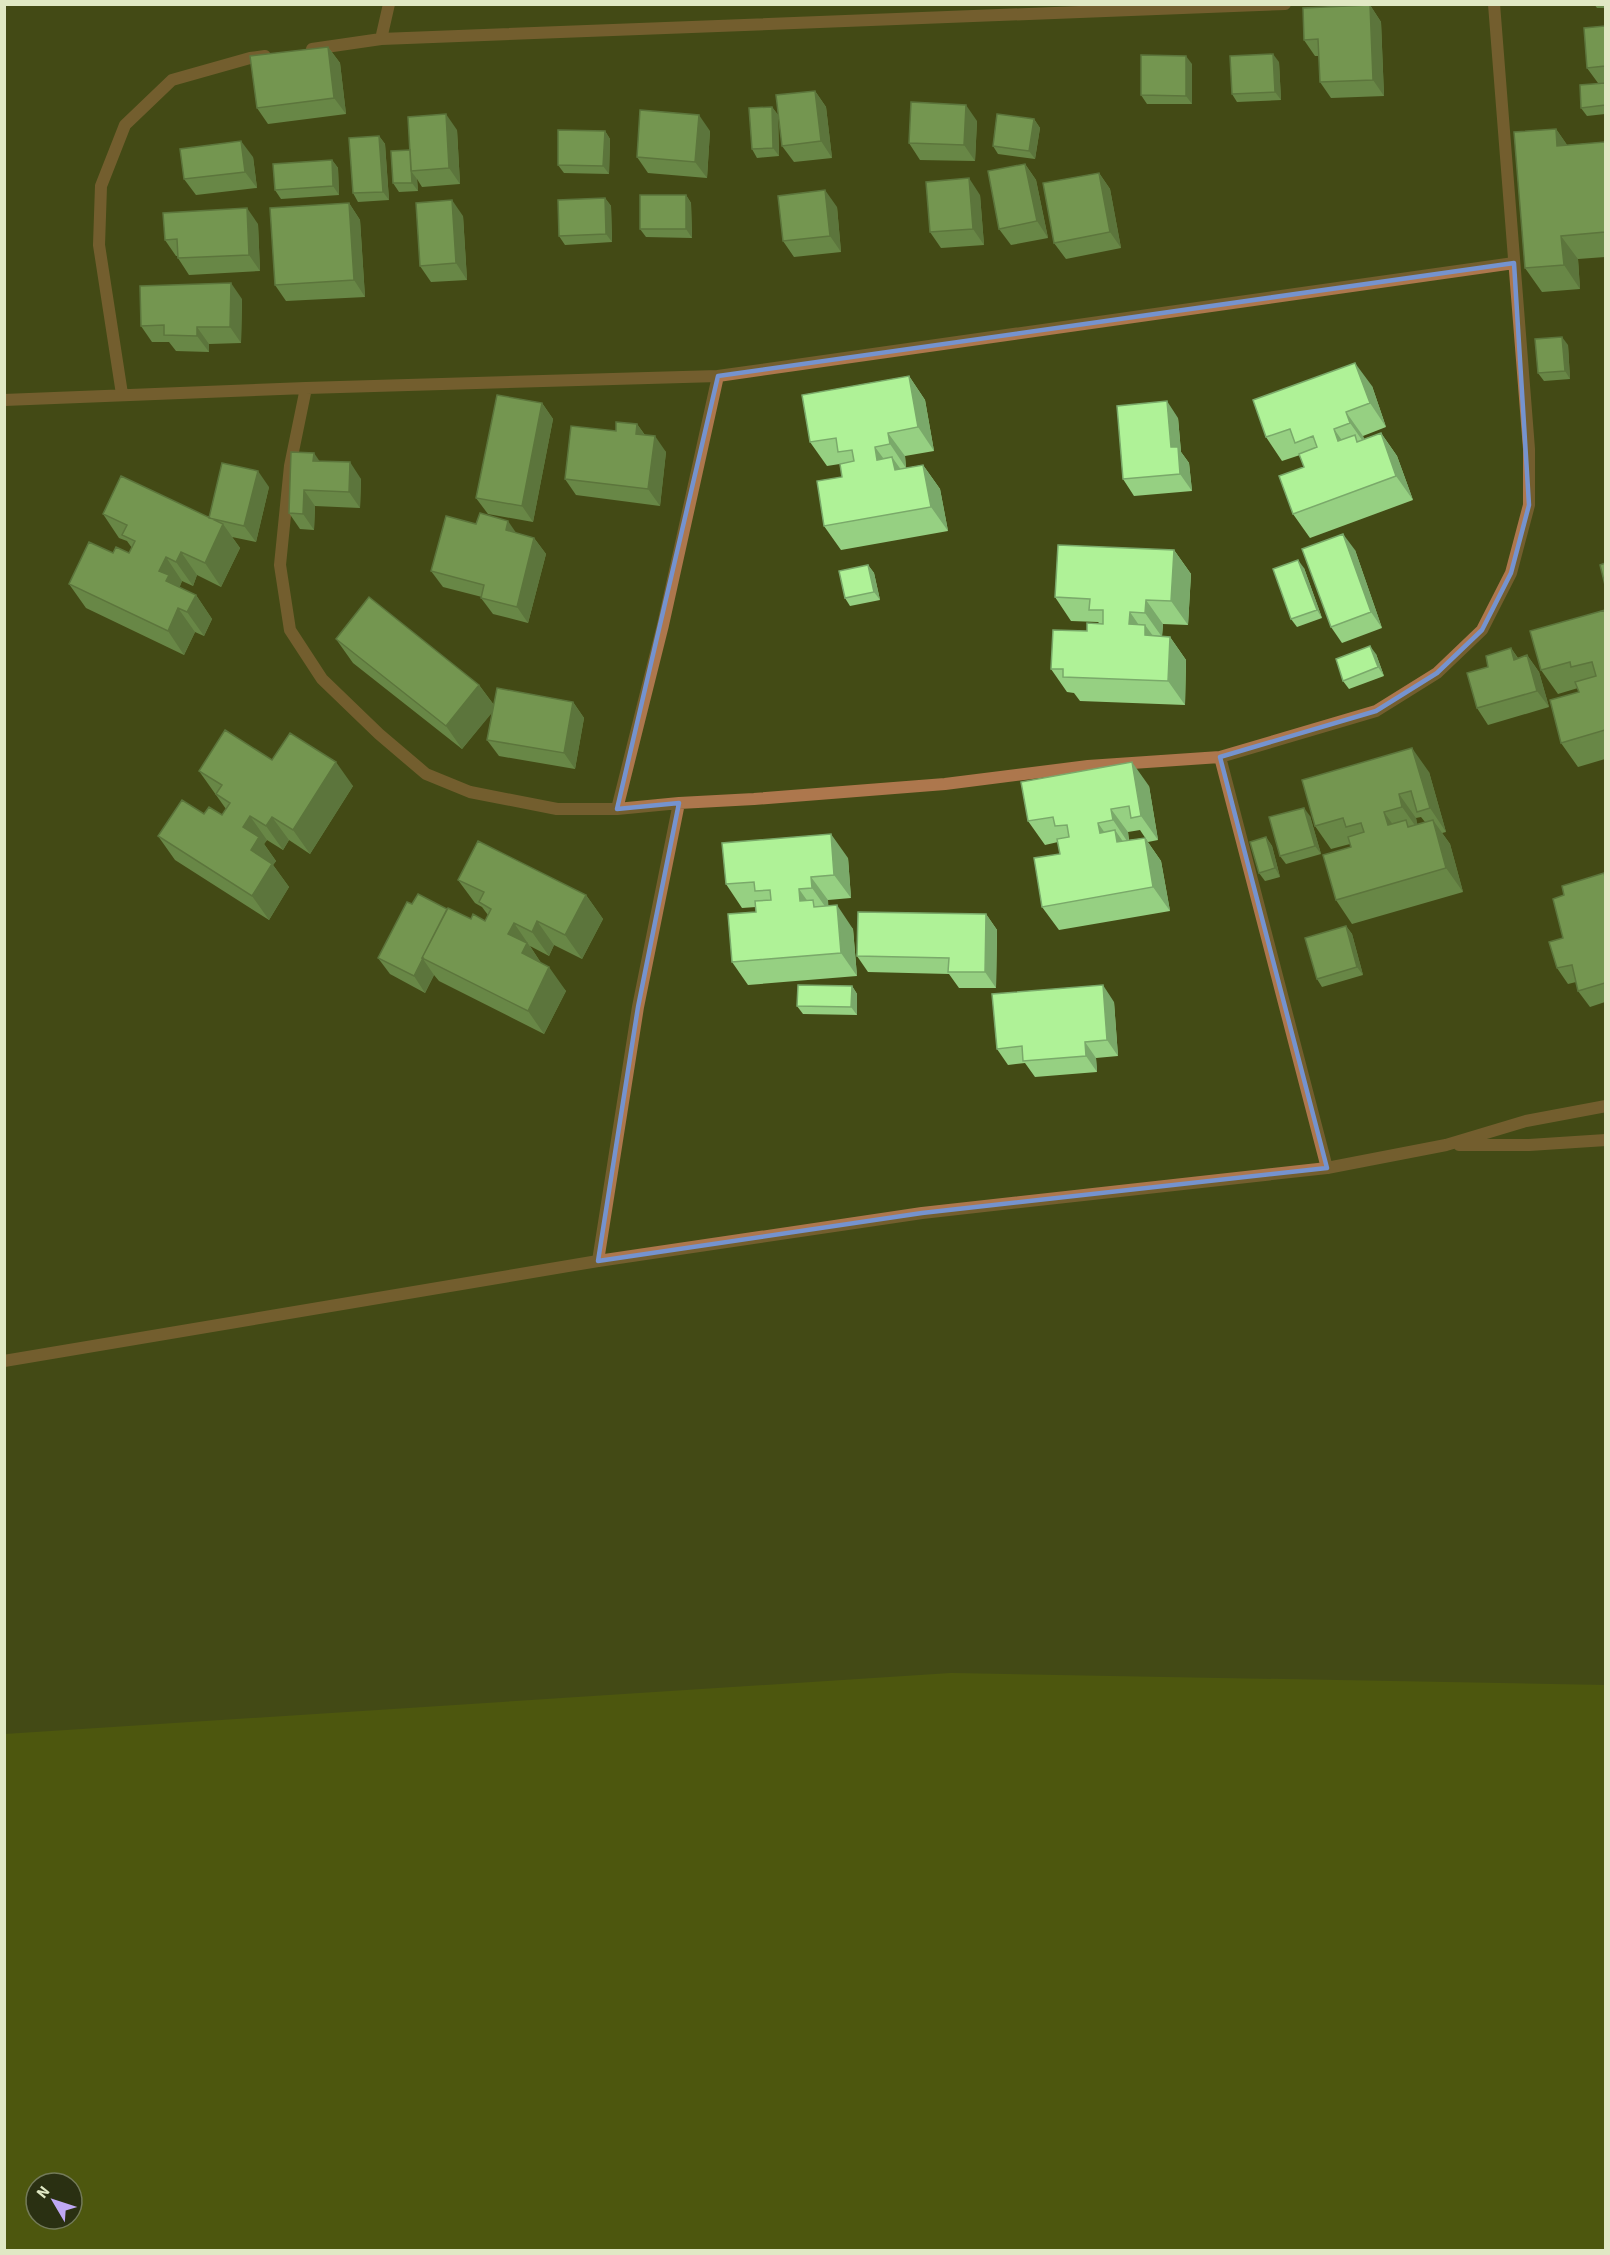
<svg xmlns="http://www.w3.org/2000/svg" width="1610" height="2255" viewBox="0 0 1610 2255" font-family="'Source Sans 3',sans-serif">
<rect width="100%" height="100%" fill="#434b15"/>
<!-- green -->
<path fill="#5a6706" fill-rule="evenodd" d="M951 1673 1605 1685V2250H5V1734ZM36 2183H72V2219H36Z"/>
<g fill="none" stroke-linecap="round" stroke-linejoin="round">
<!-- minor -->
<path stroke="#ad774d" stroke-width="12" d="M389 4 381 39 1285 4
M312 49 381 39
M306 388 718 376
M122 394 99 245 101 186 125 125 172 80 250 58 265 56
M4 400 306 388 290 466 280 565 290 630 322 679 379 734 426 774 470 792 557 809H617L679 803 754 799 945 784 1088 766 1220 757 1376 711 1437 673 1482 630 1511 573 1529 505V449L1494 4
M1220 757 1327 1168
M617 809 663 625 718 376 1514 263
M598 1261 638 1007 679 803"/>
<!-- tertiary -->
<path stroke="#ad774d" stroke-width="12" d="M1459 1145H1529L1606 1140
M4 1361 598 1261 922 1213 1327 1168 1446 1145 1526 1121 1606 1106"/>
</g>
<!-- wall -->
<path fill="#96d082" fill-rule="evenodd" d="M1594 4H1605V8H1597Z
M1370 5 1381 22 1384 96 1331 98 1320 82 1319 56H1315L1304 40Z
M1605 26V114L1587 116 1581 108 1598 83 1587 68Z
M328 47 340 63 346 114 268 124 257 108Z
M1279 62 1281 100 1237 102 1232 94Z
M1192 64V104H1147L1141 95Z
M815 91 826 107 832 158 794 162 782 146Z
M772 107 778 115 779 156 757 158 752 149Z
M1034 119 1040 128 1035 159 998 154 993 146Z
M977 121 975 161 920 160 909 143Z
M1556 129 1567 145 1605 142V257L1578 259 1580 289 1542 292 1525 268Z
M457 130 460 184 422 187 417 179 418 191 399 192 393 183Z
M605 131 610 139 609 174 564 173 558 165Z
M710 131 707 178 648 173 637 157Z
M379 136 385 144 389 200 358 202 353 193Z
M253 157 257 188 196 195 184 179Z
M332 160 338 168 339 195 281 199 275 190Z
M1025 164 1036 180 1048 238 1011 245 999 229Z
M1099 173 1110 189 1121 248 1066 259 1054 243Z
M686 195 691 203 692 238 646 237 640 229Z
M980 195 984 245 941 248 930 232Z
M605 198 611 206 612 242 565 245 559 236Z
M349 203 360 220 365 297 286 301 275 285Z
M837 207 841 252 794 257 783 241Z
M463 216 467 280 431 282 420 266Z
M258 224 260 271 189 275 178 258 177 256H176L165 240Z
M242 299 241 343 209 344V352L176 351 169 342H152L141 326Z
M1568 345 1570 379 1544 381 1538 373Z
M909 376 925 400 934 451 905 456 906 468 900 469 923 465 940 489 948 531 841 550 824 526 842 477 846 463 827 466 810 442Z
M1372 386 1386 427 1363 436 1364 439 1381 433 1397 456 1413 500 1310 538 1293 514 1304 467 1300 455 1282 461 1266 437Z
M542 403 553 419 533 522 488 514 476 498Z
M1178 418 1181 452 1189 463 1192 491 1134 496 1123 479Z
M637 424 645 435 666 452 660 506 576 495 565 479 616 431Z
M320 461 361 479 360 508 315 506 314 530 300 529 289 513Z
M269 487 256 542 232 537 240 548 221 587 197 575 193 586 182 581 179 588 196 595 212 619 204 636 195 632 184 655 86 608 69 584 113 553H129L132 548 127 541 119 538 103 514 209 518Z
M517 533 534 538 546 554 528 623 493 614 481 598 482 597 443 587 431 571Z
M1174 550 1191 574 1188 625 1163 624 1162 636 1170 637 1186 660 1185 705 1080 701 1074 693 1067 692 1051 669 1087 631 1099 623 1098 622 1071 621 1055 597Z
M1355 550 1382 628 1342 643 1331 627Z
M868 565 874 573 880 600 850 606 845 598Z
M1304 568 1322 618 1297 627 1291 619Z
M1605 610V759L1578 767 1561 743 1579 692 1578 688 1558 694 1541 670Z
M336 639 479 685 494 705 573 702 584 718 575 769 499 756 487 740 492 712 462 749 353 663Z
M1511 648 1518 658 1527 655 1539 672 1549 707 1488 725 1477 708 1488 667Z
M1376 654 1384 676 1349 689 1343 681Z
M272 760 353 786 310 854 289 840 283 850 267 840 264 844 276 861 273 865 289 887 269 920 175 860 158 836 204 814 222 815 226 809 199 771Z
M1429 772 1446 832 1442 833 1450 844 1463 892 1352 924 1336 900 1351 847 1350 844 1331 849 1315 826ZM1421 817 1425 822 1417 825 1416 818Z
M1149 786 1158 840 1148 842 1140 830 1128 832 1129 840 1145 838 1161 861 1170 911 1059 930 1042 907 1060 854 1058 842 1045 845 1028 821Z
M1310 816 1321 854 1286 864 1280 856Z
M1266 837 1272 846 1280 877 1265 881 1259 873Z
M848 858 851 898 828 900V906L853 929 857 976 748 985 732 962 756 912V907L742 908 726 884Z
M1605 875V1002L1590 1007 1578 991 1576 982 1568 984 1557 968 1563 938 1564 895Z
M458 880 586 895 603 919 582 959 554 945 549 956 530 946 541 963 566 991 544 1034 439 981 434 975 425 993 390 974 378 958 412 904 447 909 471 919 485 921 488 915 482 907 475 903Z
M986 914 997 930 996 988H959L949 974 868 972 857 956Z
M1346 926 1352 934 1363 975 1322 987 1317 979Z
M852 986 857 994V1015L803 1014 797 1006Z
M1114 1002 1118 1056 1096 1058 1097 1072 1035 1077 1025 1063 1008 1065 997 1049Z"/>
<!-- shaded-wall -->
<path fill="#7aa96a" d="M1370 5 1381 22 1384 96 1373 80Z
M328 47 340 63 346 114 334 98Z
M1273 54 1279 62 1281 100 1275 92Z
M1186 56 1192 64V104L1186 96Z
M815 91 826 107 832 158 821 141Z
M966 105 977 121 975 161 964 145Z
M772 107 778 115 779 156 773 148Z
M446 114 457 130 460 184 449 168Z
M699 115 710 131 707 178 695 162Z
M1034 119 1040 128 1035 159 1029 151Z
M1556 129 1572 152 1557 146Z
M605 131 610 139 609 174 603 166Z
M379 136 385 144 389 200 383 192Z
M241 141 253 157 257 188 245 172Z
M410 150 411 171 417 179 418 191 412 183Z
M332 160 338 168 339 195 333 186Z
M1025 164 1036 180 1048 238 1037 221Z
M1099 173 1110 189 1121 248 1110 232Z
M969 178 980 195 984 245 973 229Z
M825 190 837 207 841 252 830 236Z
M686 195 691 203 692 238 686 229Z
M605 198 611 206 612 242 606 234Z
M452 200 463 216 467 280 456 263Z
M349 203 360 220 365 297 354 280Z
M247 208 258 224 260 271 249 255Z
M1561 236 1578 259 1580 289 1564 265Z
M231 283 242 299 241 343 230 327Z
M197 327 209 344V352L197 336Z
M1562 337 1568 345 1570 379 1565 371Z
M1355 363 1372 386 1386 427 1370 403Z
M909 376 925 400 934 451 918 427Z
M1167 401 1178 418 1181 452 1189 463 1192 491 1180 474 1171 447Z
M542 403 553 419 533 522 522 506Z
M1346 412 1363 436 1367 447 1350 423Z
M637 424 648 440 636 434Z
M1334 429 1351 453 1338 441Z
M888 433 905 456 906 468 890 444Z
M1381 433 1397 456 1413 500 1396 476Z
M655 436 666 452 660 506 648 489Z
M875 447 892 470 877 460Z
M314 453 325 469 313 461Z
M892 457 909 481 895 470Z
M350 462 361 479 360 508 349 492Z
M923 465 940 489 948 531 931 507Z
M258 471 269 487 256 542 244 526Z
M304 490 315 506 314 530 303 514Z
M508 521 519 537 506 530Z
M223 524 240 548 221 587 205 563Z
M1343 534 1355 550 1382 628 1371 612Z
M534 538 546 554 528 623 517 607Z
M1174 550 1191 574 1188 625 1171 601Z
M181 552 197 575 193 586 176 562Z
M166 557 182 581 179 589 183 605 159 571Z
M1298 560 1304 568 1322 618 1317 610Z
M868 565 874 573 880 600 874 592Z
M196 595 212 619 204 636 187 612Z
M1146 600 1163 624 1162 637 1145 613Z
M178 608 195 632 184 655 168 631Z
M1130 612 1145 634V625L1162 648 1129 624Z
M1170 637 1186 660 1185 705 1168 681Z
M1370 646 1376 654 1384 676 1378 667Z
M1511 648 1522 665 1514 660Z
M1527 655 1539 672 1549 707 1537 691Z
M479 685 496 708 462 749 446 726Z
M573 702 584 718 575 769 564 753Z
M1412 748 1429 772 1446 832 1430 808Z
M336 762 353 786 310 854 293 830Z
M1132 762 1149 786 1158 840 1141 816Z
M1399 794 1416 818 1419 831 1402 807Z
M1304 808 1310 816 1321 854 1315 846Z
M1111 809 1128 832 1129 844 1113 820Z
M1384 812 1401 836 1388 825Z
M250 816 267 840 264 844 276 861 273 865 289 887 269 920 252 896 251 850 243 827Z
M272 817 289 840 283 850 266 826Z
M1433 820 1450 844 1463 892 1446 868Z
M1098 823 1114 846 1100 833Z
M1115 830 1131 853 1117 842Z
M831 834 848 858 851 898 834 875Z
M1266 837 1272 846 1280 877 1275 868Z
M1145 838 1161 861 1170 911 1153 887Z
M811 877 828 900 829 912 812 888Z
M799 889 816 913 800 901Z
M586 895 603 919 582 959 565 935Z
M837 905 853 929 857 976 841 953Z
M986 914 997 930 996 988 985 972Z
M537 921 554 945 549 956 532 932Z
M514 923 544 967 538 977 508 934Z
M1346 926 1352 934 1363 975 1357 967Z
M423 959 434 975 425 993 414 976Z
M549 967 566 991 544 1034 528 1011Z
M1103 985 1114 1002 1118 1056 1107 1040Z
M852 986 857 994V1015L851 1007Z
M1085 1042 1096 1058 1097 1072 1086 1056Z"/>
<!-- building -->
<path fill="#aff297" stroke="#7aa96a" stroke-width="1.5" d="M1370 5 1373 80 1320 82 1318 39 1304 40 1303 8Z
M1605 26V66L1587 68 1584 28Z
M328 47 334 98 257 108 250 56Z
M1273 54 1275 92 1232 94 1230 56Z
M1141 55 1186 56V96L1141 95Z
M1605 83V105L1581 108 1580 85Z
M815 91 821 141 782 146 776 95Z
M911 102 966 105 964 145 909 143Z
M772 107 773 148 752 149 749 108Z
M640 110 699 115 695 162 637 157Z
M446 114 449 168 411 171 408 117Z
M997 114 1034 119 1029 151 993 146Z
M1556 129 1557 146 1605 142V232L1561 236 1564 265 1525 268 1514 132Z
M558 130 605 131 603 166 558 165Z
M379 136 383 192 353 193 349 138Z
M241 141 245 172 184 179 180 149Z
M410 150 412 183H393L391 151Z
M332 160 333 186 275 190 273 164Z
M1025 164 1037 221 999 229 988 171Z
M1099 173 1110 232 1054 243 1043 183Z
M969 178 973 229 930 232 926 182Z
M825 190 830 236 783 241 778 196Z
M640 195H686V229H640Z
M605 198 606 234 559 236 558 200Z
M452 200 456 263 420 266 416 203Z
M349 203 354 280 275 285 270 208Z
M247 208 249 255 178 258 177 239 165 240 163 213Z
M231 283 230 327H197V336L164 335V325L141 326 140 286Z
M1562 337 1565 371 1538 373 1535 339Z
M1355 363 1370 403 1346 412 1350 423 1334 429 1338 441 1355 435 1357 442 1381 433 1396 476 1293 514 1279 476 1304 467 1299 454 1317 447 1313 436 1295 443 1290 429 1266 437 1253 400Z
M909 376 918 427 888 433 890 444 875 447 877 460 892 457 895 470 923 465 931 507 824 526 817 481 842 477 840 464 854 461 852 450 838 452 836 438 810 442 802 395Z
M497 395 542 403 522 506 476 498Z
M1167 401 1171 447H1178L1180 474 1123 479 1117 406Z
M616 422 637 424 636 434 655 436 648 489 565 479 571 426 616 431Z
M291 452 314 453 313 461 350 462 349 492 304 490 303 514 289 513Z
M222 463 258 471 244 526 209 518Z
M121 476 223 524 205 563 181 552 176 562 166 557 159 571 169 575 166 581 196 595 187 612 178 608 168 631 69 584 89 542 113 553 116 547 129 553 135 541 122 535 127 525 103 514Z
M480 513 508 521 506 530 534 538 517 607 481 598 484 585 431 571 446 516 476 524Z
M1343 534 1371 612 1331 627 1302 549Z
M1058 545 1174 550 1171 601 1146 600 1145 613 1130 612 1129 624 1145 625V635L1170 637 1168 681 1063 677V669H1051L1053 630 1087 631V623L1103 624V610H1089L1090 599 1055 597Z
M1298 560 1317 610 1291 619 1273 569Z
M1605 563V585L1600 565Z
M868 565 874 592 845 598 839 571Z
M369 597 479 685 446 726 336 639Z
M1605 610V730L1561 743 1550 700 1579 692 1575 682 1596 676 1592 662 1571 667 1570 662 1541 670 1530 631Z
M1370 646 1378 667 1343 681 1336 659Z
M1511 648 1514 660 1527 655 1537 691 1477 708 1467 673 1488 667 1486 656Z
M497 688 573 702 564 753 487 740Z
M225 730 272 760 290 733 336 762 293 830 272 817 266 826 250 816 243 827 259 837 251 850 272 864 252 896 158 836 182 800 204 814 209 807 222 815 230 803 216 794 222 785 199 771Z
M1412 748 1430 808 1417 812 1411 791 1399 794 1402 807 1384 812 1388 825 1406 820 1408 827 1433 820 1446 868 1336 900 1323 855 1351 847 1348 837 1364 832 1361 823 1346 827 1343 818 1315 826 1302 780Z
M1132 762 1141 816 1131 818 1129 806 1111 809 1113 820 1098 823 1100 833 1115 830 1117 842 1145 838 1153 887 1042 907 1034 858 1060 854 1057 839 1069 837 1067 825 1055 826 1053 817 1028 821 1021 782Z
M1304 808 1315 846 1280 856 1269 817Z
M831 834 834 875 811 877 812 888 799 889 800 901 813 900 814 907 837 905 841 953 732 962 728 914 756 912 755 901 771 900 770 890 755 891 754 882 726 884 722 843Z
M1266 837 1275 868 1259 873 1250 842Z
M478 841 586 895 565 935 537 921 532 932 514 923 508 934 527 943 522 953 549 967 528 1011 422 958 448 908 471 919 473 914 485 921 491 909 479 902 484 892 458 880Z
M1604 873 1605 877V983L1578 991 1572 965 1557 968 1549 942 1563 938 1553 899 1564 895 1562 886Z
M418 894 447 909 422 958H423L414 976 378 958 407 902 412 904Z
M858 912 986 914 985 972H948L949 958 857 956Z
M1346 926 1357 967 1317 979 1305 938Z
M798 985 852 986 851 1007 797 1006Z
M1103 985 1107 1040 1085 1042 1086 1056 1023 1061 1022 1046 997 1049 992 994Z"/>
<!-- marked area -->
<path d="M0 0H1610V2255H0ZM1514 263 1529 505 1511 573 1482 630 1437 673 1376 711 1220 757 1327 1168 922 1213 598 1261 638 1007 679 803 617 809 718 376Z" fill="#434b15" fill-opacity=".55" fill-rule="evenodd"/>
<path fill="none" stroke="#7593cf" stroke-width="4.5" stroke-linejoin="round" d="M1514 263 1529 505 1511 573 1482 630 1437 673 1376 711 1220 757 1327 1168 922 1213 598 1261 638 1007 679 803 617 809 718 376Z"/>
<!-- border -->
<rect width="1610" height="2255" fill="none" stroke="#e0e8c4" stroke-width="12"/>
<!-- north arrow -->
<g transform="translate(54 2201) rotate(309)"><circle r="28" fill="#2a3012" stroke="#737a59" stroke-width="1.5"/>
<path d="M0-4.5L10 22L0 15L-10 22Z" fill="#bfa8f4"/>
<text y="-9" font-size="16" font-weight="bold" text-anchor="middle" fill="#e0e8c4">N</text>
</g>
</svg>
